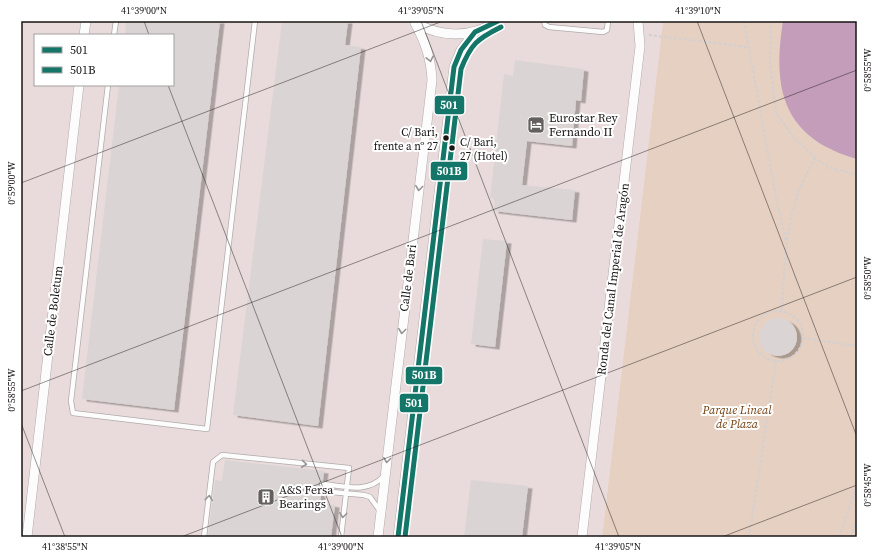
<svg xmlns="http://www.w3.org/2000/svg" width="878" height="558" viewBox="0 0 878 558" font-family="'Source Serif 4',serif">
<defs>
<filter id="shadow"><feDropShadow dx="4.5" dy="2.5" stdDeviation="0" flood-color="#0004"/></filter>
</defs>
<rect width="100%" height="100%" fill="#f3ecec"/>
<!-- built -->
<path fill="#e9dbdb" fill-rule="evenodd" d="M21 21H663L602 537H21ZM35 35H173V85H35Z"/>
<!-- green -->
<path fill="#e6d0c2" d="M663 21H857V537H602Z"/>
<!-- water -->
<path fill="#c39dba" d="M783 21H857V159C783 138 772 90 783 21Z"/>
<!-- building -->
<path fill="#dad5d4" filter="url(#shadow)" d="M126 21H220L174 410 82 399 119 85H173V35H125Z
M282 21H348L345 45 361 47 318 426 233 415Z
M515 60 584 69 581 101 576 100 572 146 527 141 522 185 575 190 572 220 494 211 495 199 490 198 504 74 513 76Z
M483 239 507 241 495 347 471 344Z
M759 337a19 19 0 1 1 38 0a19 19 0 1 1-38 0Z
M225 460 324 471 323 480 318 483 320 487 317 491 321 495 320 503 335 505 331 537H208L215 480 222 481Z
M471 480 528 486 522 537H464Z"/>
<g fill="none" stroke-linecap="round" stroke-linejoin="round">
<!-- lane casing -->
<g stroke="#b0abab" stroke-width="6">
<path id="lane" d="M544 21 545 25 549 27 603 32 607 30 608 21
M114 35 116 21
M108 85 71 401 73 413 207 429 255 21
M322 484C345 486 367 494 384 476
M321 491 364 495 370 497 380 511
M204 537 213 462 222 455 349 468 341 537"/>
</g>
<!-- street casing -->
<g stroke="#b0abab" stroke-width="10">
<path id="street" d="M415 23C443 38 471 38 498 21
M84 35 86 21
M27 537 79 85
M378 537 432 80C431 58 425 42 415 23
M398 537 454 67 461 50 475 32
M582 537 640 46 638 21"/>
</g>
<!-- path -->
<path stroke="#d2d0d0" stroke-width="2" stroke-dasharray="3 2" stroke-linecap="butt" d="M744 21 776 197 787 245
M771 21 770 62 776 113 795 139 815 158 828 167 857 175
M649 35 747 47
M782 310C784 276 785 240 794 206 798 189 807 173 815 158
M753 336a25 25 0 1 1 50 0a25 25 0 1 1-50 0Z
M803 338 857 346
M749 537 776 361
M839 537 857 485
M851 537 857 518"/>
<!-- lane -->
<use href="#lane" stroke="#fdfcfc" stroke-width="4.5"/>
<!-- street -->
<use href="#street" stroke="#fdfcfc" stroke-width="9"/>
<!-- bus-1 casing -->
<g stroke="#fff" stroke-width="8">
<path id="bus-1" d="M398 537 454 67 461 50 475 32 498 21"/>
</g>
<!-- bus-2 casing -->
<g stroke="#fff" stroke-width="8">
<path id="bus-2" d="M405 537 461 69C471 44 477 39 501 27"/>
</g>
<!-- bus-1 -->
<use href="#bus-1" stroke="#147668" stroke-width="5"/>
<!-- bus-2 -->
<use href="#bus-2" stroke="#147668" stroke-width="5"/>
</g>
<!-- one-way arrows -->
<defs><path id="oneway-chevron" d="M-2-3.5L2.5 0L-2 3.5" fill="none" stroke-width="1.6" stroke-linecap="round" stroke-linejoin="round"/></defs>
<g stroke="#969494">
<use href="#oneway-chevron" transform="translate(430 59) rotate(78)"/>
<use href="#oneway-chevron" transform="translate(419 188) rotate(97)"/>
<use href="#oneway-chevron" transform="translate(402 331) rotate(97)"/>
<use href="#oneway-chevron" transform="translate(387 460) rotate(97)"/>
<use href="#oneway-chevron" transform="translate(304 464) rotate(6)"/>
<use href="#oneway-chevron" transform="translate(209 498) rotate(-83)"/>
<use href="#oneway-chevron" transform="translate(343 515) rotate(97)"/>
</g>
<!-- ticks -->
<path fill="none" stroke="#181414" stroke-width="1" stroke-opacity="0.45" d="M144 21 149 35M421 21 619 537M697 21 857 437M168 85 342 537M21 183 443 21M21 391 857 70M21 423 65 537M181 537 857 277M722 537 857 485"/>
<!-- icons -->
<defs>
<g id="hotel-square" transform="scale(0.9)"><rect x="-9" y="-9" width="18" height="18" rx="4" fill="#656060" stroke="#fff"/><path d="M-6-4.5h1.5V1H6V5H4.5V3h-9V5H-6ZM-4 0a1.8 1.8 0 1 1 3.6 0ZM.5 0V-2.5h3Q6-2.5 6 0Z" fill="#fff"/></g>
<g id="building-square" transform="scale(0.9)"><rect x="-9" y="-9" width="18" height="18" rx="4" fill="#656060" stroke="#fff"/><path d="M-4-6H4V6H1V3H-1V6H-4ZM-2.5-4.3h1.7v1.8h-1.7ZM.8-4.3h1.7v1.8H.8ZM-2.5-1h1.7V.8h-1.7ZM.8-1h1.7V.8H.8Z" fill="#fff"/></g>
</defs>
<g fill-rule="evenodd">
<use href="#hotel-square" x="536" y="125"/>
<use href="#building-square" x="266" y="497"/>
</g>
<!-- markers -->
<g fill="#181414" stroke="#fff" stroke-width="1.5">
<circle cx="446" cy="138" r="3.5"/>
<circle cx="452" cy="148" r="3.5"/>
</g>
<g text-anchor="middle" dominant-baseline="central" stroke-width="4" stroke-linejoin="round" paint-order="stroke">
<!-- bus labels -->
<g font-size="11" fill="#181414" stroke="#fff" text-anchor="end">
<text x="438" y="132">C/ Bari,<tspan x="438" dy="14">frente a nº 27</tspan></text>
<text x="460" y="142" text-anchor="start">C/ Bari,<tspan x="460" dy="14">27 (Hotel)</tspan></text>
</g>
<!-- poi labels -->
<g font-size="12" fill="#181414" stroke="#fff" text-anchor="start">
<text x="549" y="118">Eurostar Rey<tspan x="549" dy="14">Fernando II</tspan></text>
<text x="279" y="490">A&amp;S Fersa<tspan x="279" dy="14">Bearings</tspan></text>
</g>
<!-- street labels -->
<g font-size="12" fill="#181414" stroke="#fff">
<text transform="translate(408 278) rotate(-83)">Calle de Bari</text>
<text transform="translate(613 279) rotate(-83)">Ronda del Canal Imperial de Aragón</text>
<text transform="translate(53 311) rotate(-83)">Calle de Boletum</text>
</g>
<!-- park labels -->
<g font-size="12" font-style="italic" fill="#744112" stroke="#fff">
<text x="737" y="410">Parque Lineal<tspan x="737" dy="14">de Plaza</tspan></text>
</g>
</g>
<g stroke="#fff" stroke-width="1.5">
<rect x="434" y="95" width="31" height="20" rx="4" fill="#147668"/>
<rect x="430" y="161" width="38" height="20" rx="4" fill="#147668"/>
<rect x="405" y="366" width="38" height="19" rx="4" fill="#147668"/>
<rect x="399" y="393" width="30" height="20" rx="4" fill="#147668"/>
</g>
<g font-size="11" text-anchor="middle" font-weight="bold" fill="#fff">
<text x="449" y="109">501</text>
<text x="449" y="175">501B</text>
<text x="424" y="379">501B</text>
<text x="414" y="407">501</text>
</g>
<!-- border -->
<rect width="878" height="558" fill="none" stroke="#ffffff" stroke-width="44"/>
<!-- legend -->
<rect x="34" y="34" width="140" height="52" fill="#ffffff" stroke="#a3a1a1"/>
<rect x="42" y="47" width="20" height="6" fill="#147668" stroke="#a3a1a1"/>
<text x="70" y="54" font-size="12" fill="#181414">501</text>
<rect x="42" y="67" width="20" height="6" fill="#147668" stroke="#a3a1a1"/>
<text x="70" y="74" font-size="12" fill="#181414">501B</text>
<rect x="22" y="22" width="834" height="514" fill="none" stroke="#181414" stroke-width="1.5"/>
<g font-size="10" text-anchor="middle" fill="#181414">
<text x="144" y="14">41°39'00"N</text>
<text x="421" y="14">41°39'05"N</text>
<text x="698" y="14">41°39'10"N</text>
<text transform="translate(867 70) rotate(-90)" y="4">0°58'55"W</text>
<text transform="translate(11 183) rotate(-90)" y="4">0°59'00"W</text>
<text transform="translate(867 278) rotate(-90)" y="4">0°58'50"W</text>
<text transform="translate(11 390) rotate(-90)" y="4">0°58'55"W</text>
<text transform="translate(867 485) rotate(-90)" y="4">0°58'45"W</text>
<text x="65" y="550">41°38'55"N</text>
<text x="341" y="550">41°39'00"N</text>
<text x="618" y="550">41°39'05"N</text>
</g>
</svg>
